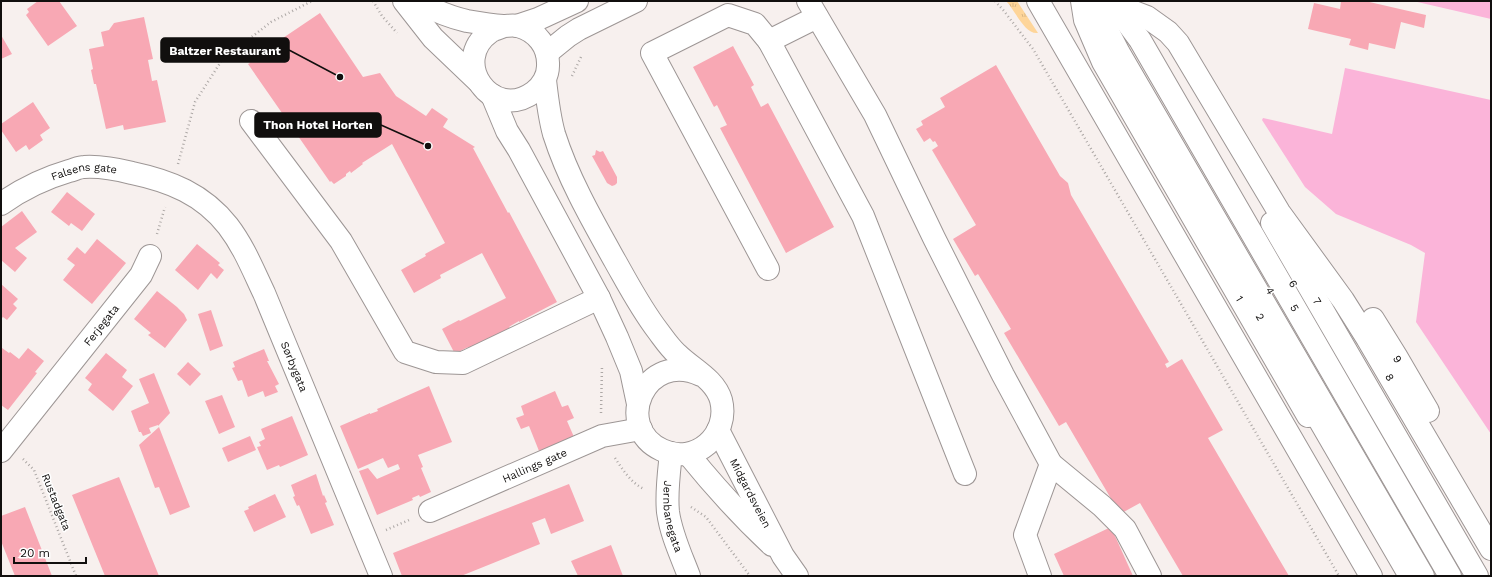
<svg xmlns="http://www.w3.org/2000/svg" width="1492" height="577" viewBox="0 0 1492 577" font-family="'Work Sans',sans-serif">
<defs>
<pattern id="grass-tufts" width="24" height="20" patternUnits="userSpaceOnUse"><rect width="24" height="20" fill="#fed599"/><path d="M3 7l-1-3M5 7V3M7 7l1-3M15 17l-1-3M17 17v-4M19 17l1-3" fill="none" stroke="#d9b683"/></pattern>
</defs>
<rect width="100%" height="100%" fill="#f7f0ee"/>
<!-- grass -->
<path fill="url(#grass-tufts)" d="M1006 1H1017L1038 33C1025 35 1015 10 1006 1Z"/>
<!-- water -->
<path fill="#fbb4d9" d="M1413 1H1491V19Z
M1345 68 1491 100V434L1416 322 1425 253 1411 245 1336 214 1305 187 1262 120 1263 118 1332 134Z"/>
<!-- building -->
<path fill="#f8a8b4" d="M38 1H59L77 26 48 46 26 15 29 12 27 9Z
M1341 1H1365L1426 15 1424 28 1401 22 1395 49 1369 43 1368 50 1349 45 1351 39 1308 29 1314 3 1340 9Z
M320 13 363 77 380 73 396 96 426 116 432 108 448 119 443 127 475 147 473 148 508 213 509 212 557 302 519 322V321L512 325 509 327 510 328 471 349 470 347 466 348 455 354 442 329 459 320 460 321 506 298 482 253 440 275 441 278 414 293 401 270 426 256 425 254 445 243 392 144 362 163 363 164 351 173 350 171 346 174V176L334 184 331 181 330 182 248 64 250 63 249 62 261 53 263 56 267 53 265 50 278 42V43L281 41 280 40Z
M144 17 153 59 148 60 152 81 157 80 166 122 124 130 123 125 106 129 96 84H94L91 70 93 69 89 49 104 46 101 32 109 30 114 23Z
M1 35 12 54 1 59Z
M733 46 754 85 751 87 761 107 768 103 834 227 786 253 720 128 727 125 717 105 714 107 693 67Z
M996 65 1060 176 1068 183 1071 195 1169 362 1165 364 1167 368 1182 359 1223 430 1208 438 1289 576H1183L1140 503 1120 514 1066 422 1059 426 1004 333 1011 329 978 274 975 276 953 239 976 225 932 150 938 146 935 141 933 142 930 138 924 142 916 129 923 125 921 121 945 107 940 98Z
M33 102 50 128 40 135 43 140 29 150 26 145 16 152 1 130V124Z
M596 150 600 152 603 151 617 177V183L615 185 612 186 607 183 592 156 595 155Z
M67 192 95 214 82 231 71 223 69 226 51 212Z
M22 211 37 232 15 248 27 258 15 272 1 260V227Z
M97 239 126 263 92 304 63 280 75 265 67 259 77 247 85 254Z
M197 244 220 263 218 265 224 270 217 279 211 273 198 290 175 270Z
M1 284 18 299 13 304 17 308 7 320 3 317 1 319Z
M157 291 177 307 184 314 187 320 165 348 148 335 151 333 134 319Z
M211 310 223 346 210 351 198 314Z
M2 348 9 353 10 352 19 359 28 348 44 361 35 372 37 373 8 410 1 405V350Z
M264 349 269 361H267L279 384 275 386 278 392 265 397 263 391 248 397 242 380 238 381 232 368 235 367 233 362Z
M106 353 127 370 122 377 133 386 113 411 88 390 92 384 85 378Z
M188 362 201 374 190 386 177 374Z
M154 373 170 413 158 426V425L149 428 151 433 143 436 141 432H139L131 411 149 403 139 379Z
M429 386 452 442 418 455 423 467 421 468 431 492 420 497 419 495 412 498 413 500 377 515 359 471 368 468 377 479 400 469 398 464 388 468 383 458 358 469 340 426 370 413V414L378 411 377 409Z
M555 391 562 407 568 405 574 418 567 421 574 437 539 451 529 426 521 429 516 418 524 415 521 406Z
M222 395 235 427 219 434 205 401Z
M292 416 308 455 280 467 279 465 267 470 257 447 261 446 259 442 265 439 261 429Z
M159 427 190 507 170 515 159 487 155 488 139 445Z
M250 436 256 450 228 462 222 448Z
M316 474 323 496 324 495 327 502 325 503 334 525 311 534 299 505 297 506 293 497 295 496 291 485Z
M119 477 159 576H105L72 495Z
M569 484 584 521 551 534 545 518 532 523 540 544 461 576H402L393 553Z
M275 494 286 517 254 532 244 511 249 509 248 507Z
M25 507 52 576H15L1 541V516Z
M1111 527 1133 576H1064L1054 554Z
M611 545 623 576H578L571 561Z"/>
<g fill="none" stroke-linecap="round" stroke-linejoin="round">
<!-- minor casing -->
<g stroke="#9d9695" stroke-width="24">
<g id="minor">
<path d="M808 1 875 115 934 238 1003 375 1051 464 1025 535 1040 576"/>
<path id="s1" d="M1082 1 1085 20 1103 62 1308 416"/>
<path id="s2" d="M1113 4 1147 17 1168 32 1178 43 1279 212 1343 300 1367 338 1491 549"/>
<path id="s3" d="M1114 5 1140 40 1450 576"/>
<path d="M817 17 769 41 863 216 965 474"/>
<path d="M517 26 538 19 577 1"/>
<path d="M547 53 568 36 579 29 636 1"/>
<path d="M251 121 341 241 405 352 436 362 463 363 599 298"/>
<path id="s4" d="M1 204C22 189 45 178 69 171 74 170 79 167 84 167 100 166 116 169 132 173 170 181 203 194 228 226 244 247 253 270 264 293L381 576"/>
<path id="s5" d="M1272 223 1477 576"/>
<path d="M768 269 652 53 728 15 755 24 769 41"/>
<path id="s6" d="M1373 319 1396 356 1428 411"/>
<path d="M1306 397 1410 576"/>
<path id="s7" d="M1 451 141 275 150 256"/>
<path d="M1051 464 1102 506 1125 529 1150 576"/>
<path id="s8" d="M430 511 602 436 641 429"/>
</g>
</g>
<!-- major casing -->
<g stroke="#9d9695" stroke-width="24">
<g id="major">
<path d="M404 1 433 38 478 81"/>
<path d="M416 1C433 10 449 17 467 21 479 23 491 25 503 26 508 26 513 25 518 26 537 31 549 47 548 66 548 76 542 86 534 92 492 123 449 61 490 32 494 29 500 28 504 26"/>
<path d="M545 80C547 98 549 116 554 134 568 178 592 220 615 261 628 284 641 309 658 331 664 339 670 348 677 354 692 369 715 379 721 400 730 435 695 466 662 450 612 427 645 349 701 375"/>
<path d="M492 95 507 131 519 150 599 298 617 337 631 371 638 404"/>
<path id="s9" d="M718 430 783 556 797 576"/>
<path id="s10" d="M671 453C669 472 666 493 668 512 671 534 681 555 689 576"/>
<path d="M688 454C714 486 742 517 772 545"/>
</g>
</g>
<!-- highway casing -->
<g stroke="#9d9695" stroke-width="24">
<path id="highway" d="M1038 1 1371 576
M1092 1 1119 53 1423 576"/>
</g>
<!-- path -->
<path stroke="#ada8a6" stroke-width="2.5" stroke-dasharray="1 3" stroke-linecap="butt" d="M373 1 382 16 397 33
M995 1 1004 11 1033 49 1339 576
M572 76 581 57
M178 164 195 102 222 60 271 22 312 1
M157 234 165 207
M601 413 602 366
M615 458C623 470 631 483 644 489
M23 459 34 470 76 576
M691 507 706 517 750 576
M386 530 409 520"/>
<!-- minor -->
<use href="#minor" stroke="#fff" stroke-width="22"/>
<!-- major -->
<use href="#major" stroke="#fff" stroke-width="22"/>
<!-- highway -->
<use href="#highway" stroke="#fff" stroke-width="22"/>
</g>
<g text-anchor="middle" dominant-baseline="central" stroke-width="3" stroke-linejoin="round" paint-order="stroke">
<!-- street labels -->
<g font-size="11" fill="#110f0e" stroke="#fff">
<text stroke="none"><textPath href="#s4" startOffset="91">Falsens gate</textPath></text>
<text transform="translate(1293 284) rotate(60)">6</text>
<text transform="translate(1270 291) rotate(60)">4</text>
<text stroke="none"><textPath href="#s1" startOffset="338">1</textPath></text>
<text stroke="none"><textPath href="#s5" startOffset="90">7</textPath></text>
<text stroke="none"><textPath href="#s3" startOffset="353">5</textPath></text>
<text transform="translate(1260 317) rotate(60)">2</text>
<text stroke="none"><textPath href="#s7" startOffset="161">Ferjegata</textPath></text>
<text stroke="none"><textPath href="#s6" startOffset="47">9</textPath></text>
<text stroke="none"><textPath href="#s4" startOffset="408">Sørbygata</textPath></text>
<text stroke="none"><textPath href="#s2" startOffset="473">8</textPath></text>
<text stroke="none"><textPath href="#s8" startOffset="114">Hallings gate</textPath></text>
<text stroke="none"><textPath href="#s9" startOffset="71">Midgardsveien</textPath></text>
<text transform="translate(56 502) rotate(68)">Rustadgata</text>
<text stroke="none"><textPath href="#s10" startOffset="64">Jernbanegata</textPath></text>
</g>
</g>
<!-- callouts -->
<path fill="none" stroke="#110f0e" stroke-width="1.5" d="M340 77L289 50M428 146L381 125"/>
<g fill="#110f0e" stroke="#fff" stroke-width="1.5">
<circle cx="340" cy="77" r="4"/>
<circle cx="428" cy="146" r="4"/>
</g>
<g fill="#110f0e" stroke="#110f0e" stroke-width="1.5">
<rect x="161" y="38" width="128" height="24" rx="4"/>
<rect x="255" y="113" width="126" height="24" rx="4"/>
</g>
<g font-size="12" text-anchor="middle" font-weight="bold" fill="#fff">
<text x="225" y="55">Baltzer Restaurant</text>
<text x="318" y="129">Thon Hotel Horten</text>
</g>
<!-- border -->
<rect width="1492" height="577" fill="none" stroke="#110f0e" stroke-width="4"/>
<!-- scale -->
<path d="M14 557v6h72v-6" fill="none" stroke="#110f0e" stroke-width="2"/>
<text x="20" y="557" font-size="12" fill="#110f0e" stroke="#ffffff" stroke-width="3" paint-order="stroke">20 m</text>
</svg>
